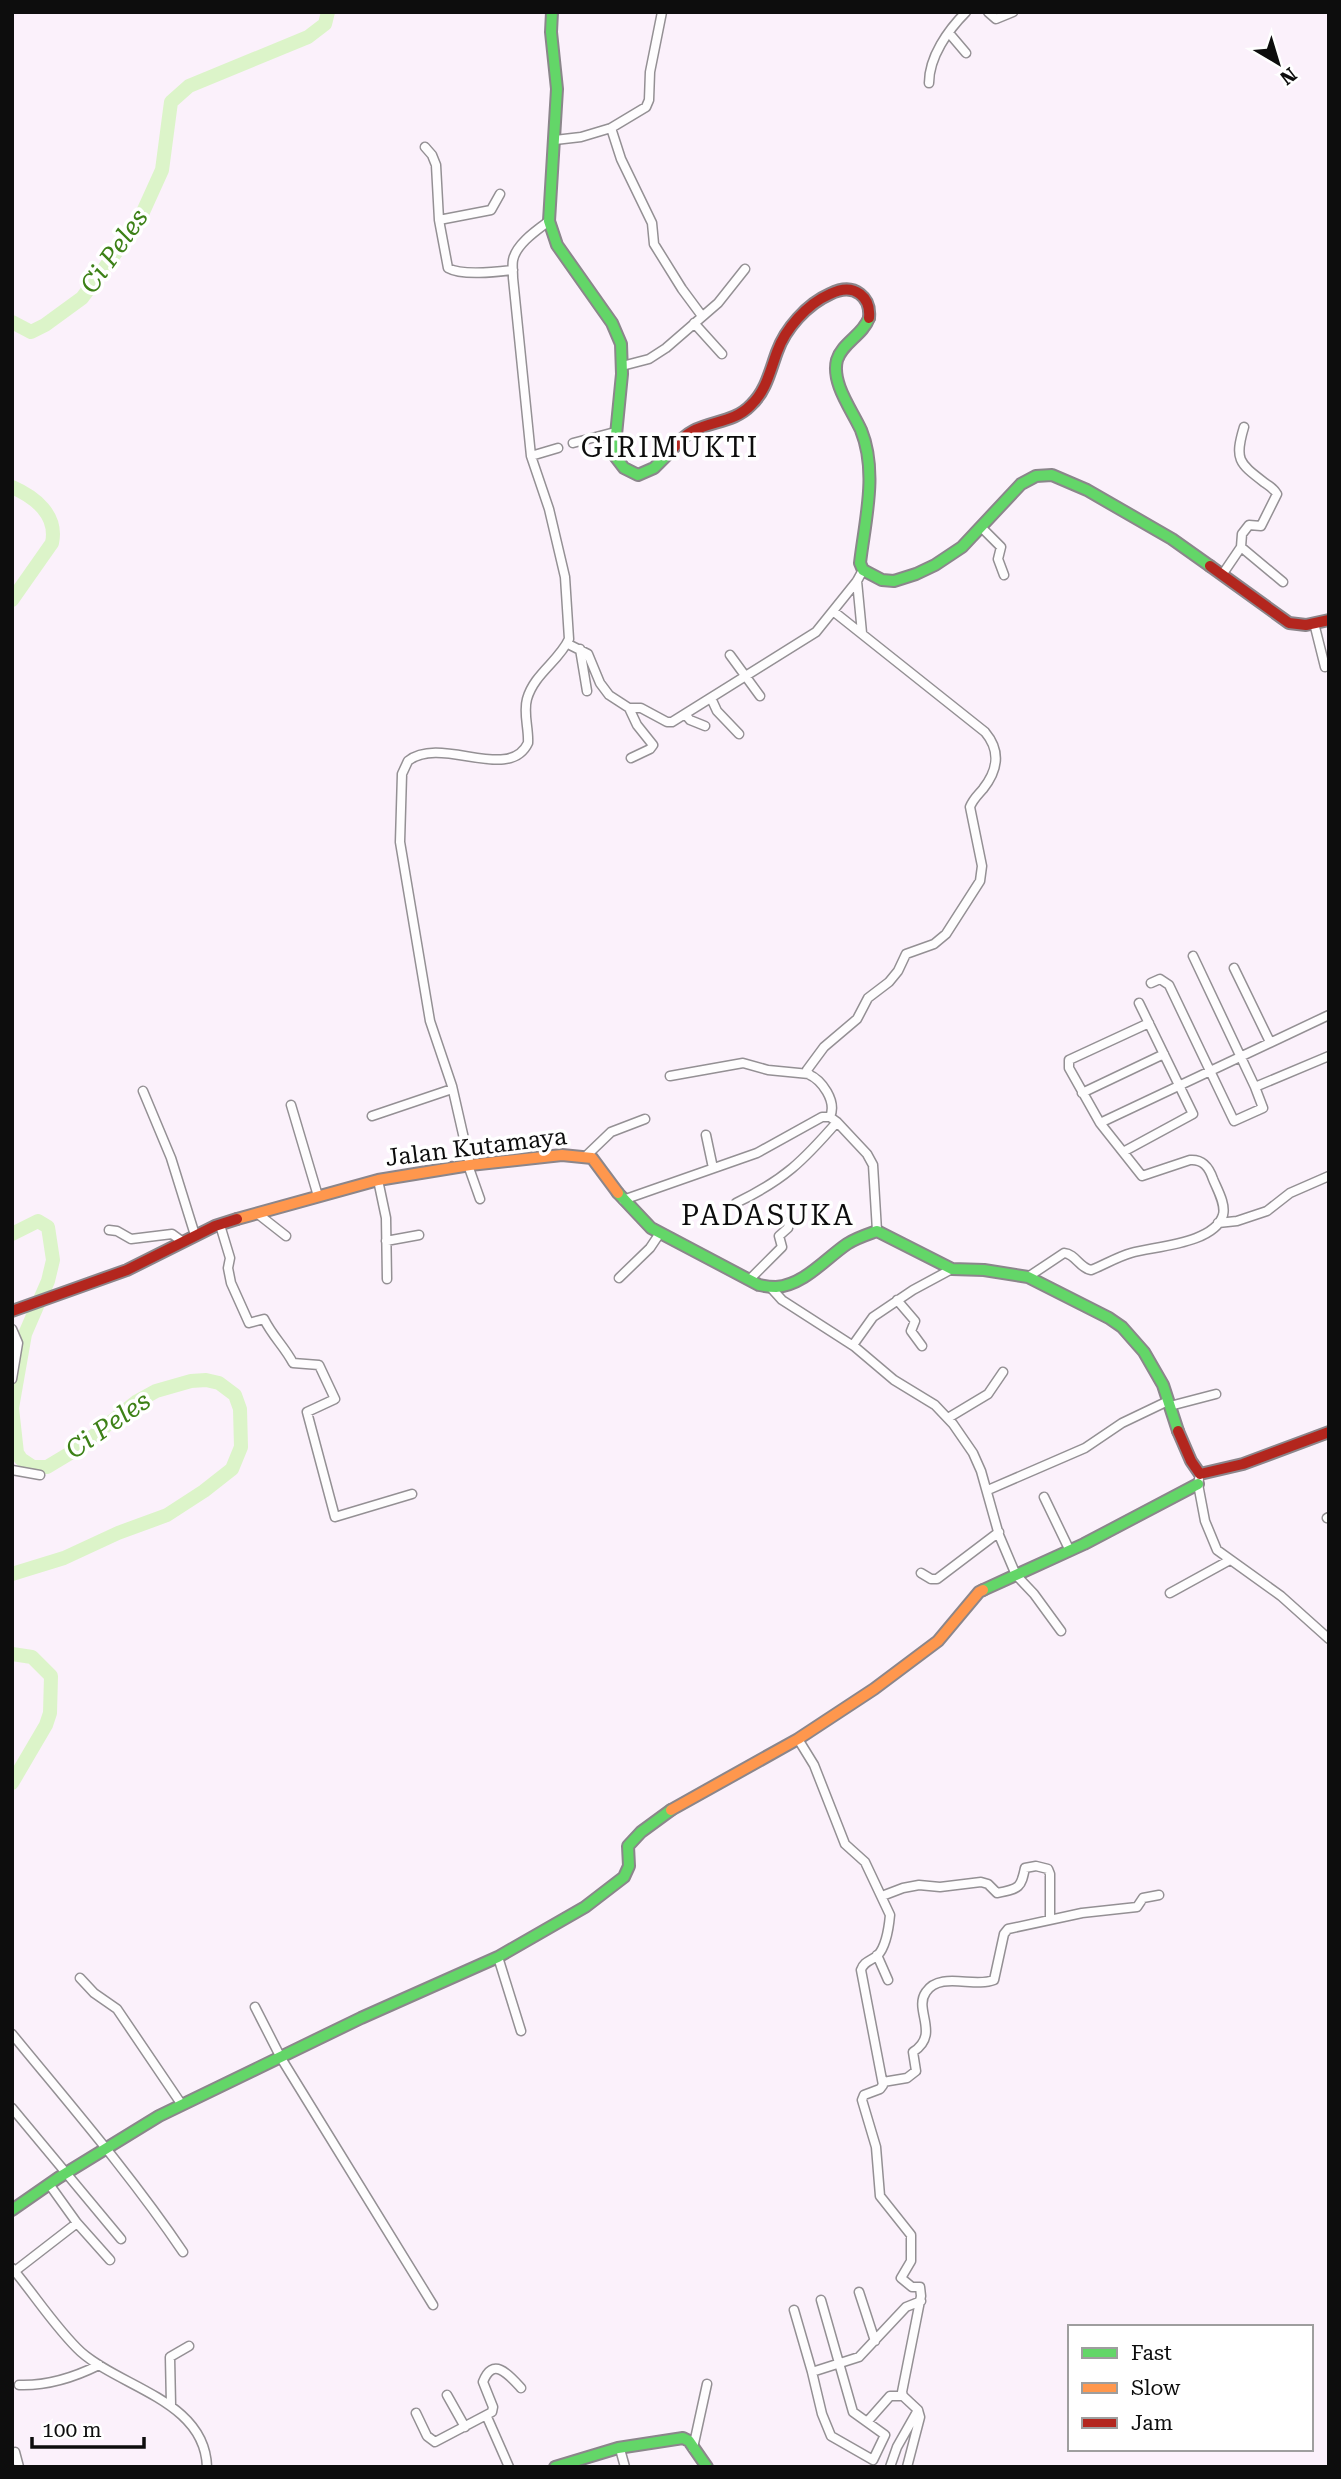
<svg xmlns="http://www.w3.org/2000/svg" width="1341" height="2479" viewBox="0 0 1341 2479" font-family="'Roboto Serif',serif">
<rect width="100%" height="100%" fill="#fbf1fb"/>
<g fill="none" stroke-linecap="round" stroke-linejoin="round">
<!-- river -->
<path stroke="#dcf4c9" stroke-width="14" d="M12 322 31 332 45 325 82 298 138 223 162 170 171 102 189 86 308 37 325 24 328 12
M12 487C35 497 58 515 52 543L12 600
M12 1234 38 1221 48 1227 53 1260 48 1281 25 1334 12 1408 17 1453 21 1459 33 1467H47L77 1449 136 1402 156 1391 191 1381 206 1380 219 1383 235 1395 240 1409 241 1447 232 1469 204 1491 167 1515 118 1533 64 1558 12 1574
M12 1654 32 1657 51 1676 50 1713 46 1725 12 1783"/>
<!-- street casing -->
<g stroke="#949094" stroke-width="11">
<path id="street" d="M988 12 996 19 1013 12
M949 33 966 53
M929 83C929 57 948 30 966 12
M611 128 621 159 652 223 654 244 682 289 702 316
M555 140 581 137 611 128 646 107 649 100 650 72 662 12
M425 147 432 155 436 165 439 220 448 268C462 276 496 272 513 270
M439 220 491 210 500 194
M694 323 722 354
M622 366 649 359 666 348 718 303 745 269
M573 443 615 432
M531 456 558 448
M981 527 1001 547 998 559 1004 575
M1241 547 1283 582
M1222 575 1241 547 1242 534 1249 525 1261 526 1277 494C1274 489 1271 487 1265 483 1239 463 1234 460 1244 427
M857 581 862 633
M1314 623 1325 667
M568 644 588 654 600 683 609 695 629 708H641L667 722H672L816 632 857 581 863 570
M580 649 587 691
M730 655 760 696
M711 698 717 711 739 734
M629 708 637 725 653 745 650 749 631 758
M685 714 690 720 705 726
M1193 956 1255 1087 1329 1056
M1234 968 1270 1042
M1151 983 1160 979 1169 985 1234 1121 1263 1108 1255 1087
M670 1076 743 1063 768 1070 809 1074
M143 1091 171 1158 195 1235
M1082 1093 1164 1054
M291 1105 318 1196
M372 1116 452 1089
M830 1117C837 1101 822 1080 808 1074L807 1070 824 1047 857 1019 868 998 889 982 898 971 906 954 934 944 946 934 980 881 982 866 970 807C973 799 978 795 983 789 998 770 1001 751 985 732L833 611
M1100 1123 1329 1015
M706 1135 713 1168
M1123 1152 1193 1114 1139 1003
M586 1156 611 1132 645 1119
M468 1165 480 1199
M470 1165 452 1086 430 1021 400 842 402 774 408 761C441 735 509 783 528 743 529 729 523 713 527 699 534 674 559 661 569 639L565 577 549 509 531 456 513 278C513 272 512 265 513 260 516 244 537 230 549 221
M378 1180 386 1218 387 1279
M623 1200 757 1153 822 1117H830L837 1122 867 1154 873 1165 877 1231
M736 1203C784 1180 803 1161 837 1122
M258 1214 286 1236
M1218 1223 1237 1221 1267 1211 1290 1193 1329 1176
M220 1225 230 1258 228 1268 231 1283 249 1323 264 1319C273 1337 284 1346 293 1363L319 1365 335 1399 307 1412 335 1517 412 1494
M109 1230 117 1231 131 1239 172 1234 183 1242
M386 1241 419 1235
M1028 1277 1064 1253C1076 1254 1079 1268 1091 1270 1104 1265 1117 1257 1131 1253 1155 1246 1214 1244 1223 1215 1226 1204 1217 1189 1213 1179 1209 1167 1203 1159 1190 1160L1142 1176 1100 1123 1069 1068V1060L1149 1023
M619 1278 650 1248 660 1233
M749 1280 782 1247 779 1236 788 1228 789 1222
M772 1289 782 1300 855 1347 894 1380 935 1405 953 1424 973 1453 981 1471 999 1535 1016 1575 1034 1594 1061 1631
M897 1300 915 1321 911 1331 922 1346
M12 1329 18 1343 12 1379
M853 1345 873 1317 913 1290 952 1269
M1170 1406 1216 1394
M948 1418 988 1394 1003 1372
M12 1470 40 1475
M1199 1479 1198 1484 1205 1521 1217 1550 1281 1596 1329 1639
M988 1490 1085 1448 1122 1423 1168 1401
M1044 1497 1070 1551
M1327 1518 1329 1517
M921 1573 931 1579H937L999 1532
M1170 1593 1230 1560
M798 1739 814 1765 845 1844 865 1862 890 1915C889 1926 886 1946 878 1955 871 1961 864 1961 861 1970L883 2085 880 2089 864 2095 862 2100 876 2147 880 2196 911 2235V2261L901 2278 912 2287H920L921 2296 902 2392 903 2396 918 2410
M882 1896 903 1888 919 1885 940 1887 981 1882 988 1884 997 1893C1020 1889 1021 1887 1025 1868L1036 1866 1048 1869 1050 1874V1919
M877 1955 888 1980
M498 1957 521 2031
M80 1978 94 1993 117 2009 182 2105
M255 2007 281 2058 433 2305
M12 2034C71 2106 131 2175 183 2252
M883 2082 907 2078 916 2071 913 2052C941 2034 913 2010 926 1992 940 1971 974 1988 994 1980L1004 1934 1008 1929 1082 1913 1137 1907 1143 1898 1159 1895
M12 2108 121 2239
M49 2184 77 2223 110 2260
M12 2268C34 2294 57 2330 81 2352 122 2388 205 2401 207 2467
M15 2271 77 2223
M859 2292 875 2341
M794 2310 812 2372 859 2357 906 2307 921 2301
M812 2372 822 2414 831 2436 873 2460 885 2435 853 2412 821 2300
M19 2385C48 2386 73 2378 99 2365
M447 2395 465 2427
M171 2405 170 2357 189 2346
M416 2413 427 2436 435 2442 492 2412 493 2407 483 2382C493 2355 510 2376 521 2388
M487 2417 509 2467
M867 2422 890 2396H903
M693 2448 707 2384
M620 2449 625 2467
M15 2452 19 2467
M890 2467 897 2447 918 2410 920 2417 907 2467"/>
</g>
<!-- fast casing -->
<g stroke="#8b868b" stroke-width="14">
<path id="fast" d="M552 12 551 32 557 89 549 221 557 245 612 323 621 344 622 374 614 455 624 468 638 475 654 468 669 453
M869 318C863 335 842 343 837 360 831 383 852 410 861 430 878 472 865 520 860 563L863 570 882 580 894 581 916 574 935 565 962 547 1021 484 1036 476 1052 475 1087 490 1172 539 1210 566
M618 1193 651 1228 759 1285C764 1286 770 1287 776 1287 804 1285 825 1259 847 1244 856 1238 866 1235 877 1231L952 1269 984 1270 1028 1277 1109 1318 1122 1327 1144 1352 1163 1385 1178 1431
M983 1590 1084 1544 1198 1484
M12 2210 58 2178 159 2116 361 2018 498 1957 585 1907 624 1877 629 1866 628 1846 641 1832 671 1810
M555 2467 618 2448 683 2438 689 2441 707 2467"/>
</g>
<!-- slow casing -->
<g stroke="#8b868b" stroke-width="14">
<path id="slow" d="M237 1219 378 1180 470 1165 562 1155 592 1158 618 1193
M671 1810 798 1739 874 1689 938 1641 979 1592 983 1590"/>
</g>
<!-- jam casing -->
<g stroke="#8b868b" stroke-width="14">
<path id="jam" d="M669 453C676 445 683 436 693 431 712 421 735 422 751 405 766 391 770 371 777 352 785 329 807 304 830 294 840 289 851 287 860 294 868 300 870 308 869 318
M1210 566 1289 623 1306 625 1329 620
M12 1311 127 1270 215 1226 237 1219
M1178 1431 1191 1461 1200 1474 1243 1464 1329 1432"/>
</g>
<!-- street -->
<use href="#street" stroke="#fefdfe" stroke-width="8"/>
<!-- fast -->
<use href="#fast" stroke="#63d668" stroke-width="10"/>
<!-- slow -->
<use href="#slow" stroke="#ff974d" stroke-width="10"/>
<!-- jam -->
<use href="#jam" stroke="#b3261e" stroke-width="10"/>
</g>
<g text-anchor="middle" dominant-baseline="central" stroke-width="7" stroke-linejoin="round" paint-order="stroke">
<!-- street labels -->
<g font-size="24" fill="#0d0d0d" stroke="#fff">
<text transform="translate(476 1147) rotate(-7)">Jalan Kutamaya</text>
</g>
<!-- water labels -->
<g font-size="26" font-style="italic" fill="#3d8117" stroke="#fff">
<text transform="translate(114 251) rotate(-55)">Ci Peles</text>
<text transform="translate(108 1425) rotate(-35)">Ci Peles</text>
</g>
<!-- quarter labels -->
<g font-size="28" letter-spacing="2" fill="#0d0d0d" stroke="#fff">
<text x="670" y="447">GIRIMUKTI</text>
<text x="768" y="1215">PADASUKA</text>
</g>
</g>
<!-- border -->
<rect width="1341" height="2479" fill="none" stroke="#0d0d0d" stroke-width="28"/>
<!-- legend -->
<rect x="1068" y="2325" width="245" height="126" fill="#ffffff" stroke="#9e9e9e" stroke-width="2"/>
<rect x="1082" y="2348" width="35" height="10" fill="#63d668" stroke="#9e9e9e" stroke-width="2"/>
<text x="1131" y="2360" font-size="21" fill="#0d0d0d">Fast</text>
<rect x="1082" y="2383" width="35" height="10" fill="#ff974d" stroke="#9e9e9e" stroke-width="2"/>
<text x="1131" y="2395" font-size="21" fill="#0d0d0d">Slow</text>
<rect x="1082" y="2418" width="35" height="10" fill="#b3261e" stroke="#9e9e9e" stroke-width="2"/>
<text x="1131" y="2430" font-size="21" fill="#0d0d0d">Jam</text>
<!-- north arrow -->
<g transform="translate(1278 63) rotate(142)" stroke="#ffffff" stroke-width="5" paint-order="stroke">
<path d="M0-5L12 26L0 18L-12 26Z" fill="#0d0d0d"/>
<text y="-10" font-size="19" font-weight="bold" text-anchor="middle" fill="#0d0d0d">N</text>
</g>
<!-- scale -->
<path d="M32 2437v10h112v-10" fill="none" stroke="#0d0d0d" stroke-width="3.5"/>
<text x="42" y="2437" font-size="21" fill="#0d0d0d" stroke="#ffffff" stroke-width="5" paint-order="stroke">100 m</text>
</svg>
